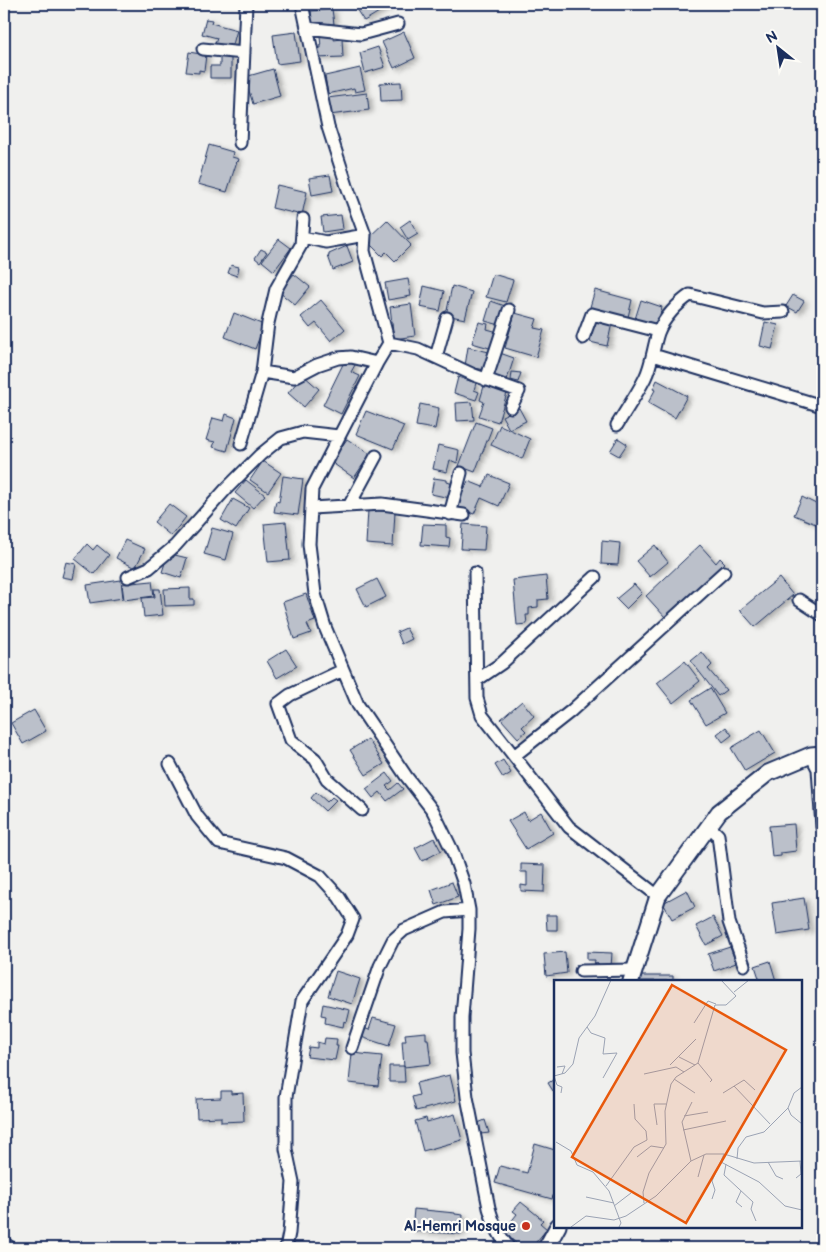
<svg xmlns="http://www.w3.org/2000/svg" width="826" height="1252" viewBox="0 0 826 1252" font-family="'Balsamiq Sans',sans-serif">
<defs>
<filter id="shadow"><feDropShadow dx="4" dy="2" stdDeviation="2.5" flood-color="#0004"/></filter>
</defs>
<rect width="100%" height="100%" fill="#f0f0ee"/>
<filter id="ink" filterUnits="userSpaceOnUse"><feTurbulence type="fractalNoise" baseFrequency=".02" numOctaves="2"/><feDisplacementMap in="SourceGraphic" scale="10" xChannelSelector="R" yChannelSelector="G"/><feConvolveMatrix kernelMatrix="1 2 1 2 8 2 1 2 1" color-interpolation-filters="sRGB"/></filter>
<g filter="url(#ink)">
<!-- building -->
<path fill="#bbc0ca" stroke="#1b2f5e" filter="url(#shadow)" d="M359 4H387L389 6 364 21 354 6Z
M332 9 334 24 312 26 311 11Z
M206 19 212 20 211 23 237 30 232 48 215 44 217 38 202 34Z
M296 32 300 61 277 64 273 35Z
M404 32 415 58 394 68 382 42Z
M335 35 334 40 342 39 343 57 317 58V48H321L320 36Z
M378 47 385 67 365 73 360 53Z
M189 52 206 55 204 71 199 70V73L186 72Z
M220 57H231V78H210V66H220Z
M360 68 365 90 355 92 354 88 328 94 325 76Z
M273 69 280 96 253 104 245 77Z
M401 82 402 100 381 101 380 83Z
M367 93 369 110 329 115 327 98Z
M209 145 233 152 232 157 239 159 238 162 237 161 227 192 198 184Z
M330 175 333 191 312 195 309 178Z
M277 185 307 192 302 215 272 208Z
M341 215 343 229 323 232 321 217Z
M387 220 411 245 395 261 386 252 382 256 366 240Z
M410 220 418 234 408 240 400 227Z
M279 239 291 248 274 271 262 261Z
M347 246 353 262 333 270 328 256H329V254Z
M261 249 267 252 260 262 255 258Z
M231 265 239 267 237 276 228 273Z
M294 274 310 287 295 305 279 292Z
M493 274 513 280 506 302 486 297Z
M408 279 411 296 388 300 385 283Z
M424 286 444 291 440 311 420 307Z
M452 286 472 292 465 319 446 315Z
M595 290 632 300 628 317 590 307Z
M793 295 804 301 797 312 786 306Z
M321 300 345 329 331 341 316 323 310 328 301 317Z
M641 300 662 307 657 326 635 319Z
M491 301 505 306 500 325 485 321Z
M411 304 415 336 394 339 390 307Z
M234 313 264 325 255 349 225 337Z
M515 313 537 319 534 328 544 330 536 357 505 348Z
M595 319 612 323 607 346 590 342Z
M479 322 488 324 487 329 498 332 493 349 472 343Z
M765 322 778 325 772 349 760 346Z
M468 347 489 352 485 370 465 366Z
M497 352 514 358 507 380 490 375Z
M345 360 355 365 351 372 360 376 341 414 323 405Z
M512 372 521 373 518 382 511 380Z
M303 375 319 389 304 407 288 393Z
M458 377 476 383 474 390 479 392 476 400 454 393Z
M657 380 687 396 675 418 648 403 655 390 653 389Z
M484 386 507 393 498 422 479 416 484 402 480 400Z
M472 402 474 420 457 421 456 403Z
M420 404 439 408 435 429 416 426Z
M519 408 526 421 509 429 502 416Z
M366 411 404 426 393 449 356 434Z
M226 414 236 418 227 451 213 447 215 442 206 440 213 418 224 421Z
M476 422 492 428 475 472 459 466Z
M500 425 530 439 522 459 491 445Z
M618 438 627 444 619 456 610 451Z
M347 439 370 454 354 478 331 462Z
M438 445 459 450 457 463 450 460 447 472 433 469Z
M263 461 281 473 268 492 250 480Z
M489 475 509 483 499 506 481 498 474 514 456 507 468 481 483 487Z
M283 476 303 479 298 515 274 512 276 501 279 502Z
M434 478 447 480V482L453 484 450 498 431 494Z
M246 480 265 495 253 508 235 493Z
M802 497 822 507V516L818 525 794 515Z
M233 499 249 508 236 529 221 520Z
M169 504 186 517 171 536 154 522Z
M368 510 395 512 393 546 366 544Z
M286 522 290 560 268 562 264 524Z
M423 524 446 525V537L450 538 449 547 421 545Z
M463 524 486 526 484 550 461 549Z
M212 528 233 534 226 560 204 554Z
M125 540 145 549 135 568 116 558Z
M602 541 620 543 618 565 601 564Z
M87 544 93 550 97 545 109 555 94 574 75 559Z
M655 545 668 562 650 577 636 561Z
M700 545 716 563 720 558 725 563 665 617 646 596Z
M175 555 187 558 181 578 162 572 167 557 173 558Z
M66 562 76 564 73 579 62 577Z
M546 576 548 599 538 600V607L529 608V615H526L527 624 517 625 513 580Z
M779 578 793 595 755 627 740 610Z
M377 579 386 597 366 607 357 589Z
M121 580 123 598 90 603 87 585Z
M152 581 154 596 124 600 122 584Z
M634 584 642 593 626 609 616 599Z
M190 588V599H194V605L165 606 164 589Z
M154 589H160L163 615 144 617 142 598 155 597Z
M306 594 315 621 307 624 311 633 294 639 283 602Z
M406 628 412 639 402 644 397 632Z
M286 649 297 666 277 678 267 661Z
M702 652 712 665 708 669 726 690 718 696 691 661Z
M685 661 700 681 673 703 657 683Z
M710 688 725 713 706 724 691 700Z
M522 701 534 716 522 727 526 731 518 738 501 719Z
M34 710 46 731 23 744 11 723Z
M726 727 732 735 723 742 717 734Z
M761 730 775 753 745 771 731 748Z
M368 739 384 764 366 775 350 750Z
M503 760 511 773 503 778 495 765Z
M387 773 393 781 386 786 390 790 398 783 403 789 387 801 380 792 373 798 366 789Z
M316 792 327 802 332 797 336 800 325 811 311 798Z
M524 812 528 820 541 812 553 833 526 849 508 821Z
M794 824 796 851 781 853V856L772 857 769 826Z
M434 838 441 851 422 861 415 848Z
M521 864 545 865 544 892 521 891V885L527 886V872H521Z
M452 882 458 897 436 905 431 890Z
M687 890 695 907 672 919 663 903Z
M804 898 809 930 777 935 772 903Z
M546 915H557V930H547Z
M713 917 723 936 706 945 696 926Z
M730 947 736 963 714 971 708 954Z
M565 952 567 973 546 976 544 954Z
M587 952 612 953 611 967 594 966 595 960H587Z
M770 961 776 981H760L755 966Z
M336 971 360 979 352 1004 328 996Z
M640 976H673V981H640Z
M323 1004 350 1010 347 1022 344 1021 343 1027 325 1023 326 1016 321 1015Z
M373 1018 396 1024 389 1046 361 1037 364 1028 369 1030Z
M426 1032V1039H428L431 1064 404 1067 402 1041H406L405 1034Z
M325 1038 337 1039 336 1046H338L335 1060 307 1057 309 1047 317 1048V1042L324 1044Z
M352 1053 382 1056 378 1086 349 1083Z
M389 1066H404L405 1082H389Z
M450 1075 456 1101 416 1111 412 1097 419 1095 416 1083Z
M553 1080 555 1083V1090L553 1091 548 1083Z
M221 1091H231V1094L243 1093 244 1121 221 1122V1117L197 1118 196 1099 221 1098Z
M455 1114 462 1140 423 1151 415 1121 426 1118 427 1122Z
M485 1120 489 1133 481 1134 478 1123Z
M535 1144 555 1150V1190L552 1199 495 1183 500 1166 527 1173Z
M521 1202 543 1220 540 1223 547 1229 531 1248H522L503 1232 517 1214 513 1211Z
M414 1209 455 1213V1214L463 1215 461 1234 412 1231Z"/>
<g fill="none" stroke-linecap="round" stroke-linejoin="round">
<!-- street casing -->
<g stroke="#1b2f5e" stroke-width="15">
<path id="street" d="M302 4 328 127 347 186 365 235 364 251 389 343 377 363 312 489 309 544 315 594 325 627 358 705 406 776 433 811 452 850 464 884 469 910V929L462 1017V1053L467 1097 489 1208C493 1223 499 1236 509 1248
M307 28 361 34 398 24
M203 49 244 53
M240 143 246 4
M302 237 326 242 365 235
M583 338 592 314 658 331
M389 343 418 349 474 375 519 391 511 407
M653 355 822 406
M436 357 447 318
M262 372 294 377 317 365 338 358 351 357 377 363
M486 380 509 310
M617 425C626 410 637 394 645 378 652 364 653 348 658 333 663 319 678 303 690 295L763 313 783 312
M241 444 262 372 268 323 276 289 301 245 303 219
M349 506 376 456
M311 508 382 504 464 515
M450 514 461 473
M475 573 477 698 482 715 569 827 658 896
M128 577 149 568 175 546 226 489 260 455 281 438 303 432 339 436
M799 600 822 615
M343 670 290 695 278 704 291 740 315 759 327 779 362 810
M477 680 502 663 595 577
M811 755 818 769 822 827
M514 756 571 711 724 572
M170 764 197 816 219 843 286 858 320 876 339 897 353 919 347 935 302 1001 286 1097V1149L293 1182 289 1233 286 1248
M709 826 718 835 729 922 744 965
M581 971 634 970
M352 1048 380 966 393 940 404 930 445 912 469 910
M4 1243 11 1248"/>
</g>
<!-- secondary casing -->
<g stroke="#1b2f5e" stroke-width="19">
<path id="secondary" d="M631 981 658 896 719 812 768 773 811 755 822 754
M546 1248 558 1226"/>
</g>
<!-- street -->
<use href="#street" stroke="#fdfcf7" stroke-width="11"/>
<!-- secondary -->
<use href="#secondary" stroke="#fdfcf7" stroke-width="15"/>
</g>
</g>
<!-- markers -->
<circle fill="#c8321e" stroke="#fdfcf7" stroke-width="2" cx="526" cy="1226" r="5"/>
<g text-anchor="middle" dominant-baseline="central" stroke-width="4.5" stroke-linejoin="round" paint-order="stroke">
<!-- poi labels -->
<g font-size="14" font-weight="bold" fill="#1b2f5e" stroke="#fdfcf7" text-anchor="end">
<text x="516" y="1226">Al-Hemri Mosque</text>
</g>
</g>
<!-- overview -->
<g transform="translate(554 980)">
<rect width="248" height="248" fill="#f0f0ee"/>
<path fill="none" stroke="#9ba3b4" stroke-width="1" d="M136 0H154M180 12 195 0M140 43 154 21 162 24M33 47 37 53 51 58 49 74 63 73 49 98M125 77 141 85M144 83 158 100 156 102M116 85 142 59M3 87 11 86 8 94M90 94 122 87 130 92M0 96 11 93 19 84 25 58 41 36 57 0M0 96 3 105 8 107 7 113M120 99 141 113M180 106 216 144M248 107 240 113 234 128 237 135 248 144M169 113 190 100 201 110M130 136 154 132M103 145 100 124H112M129 150 172 141M2 162 17 171 23 185 39 192 55 211 67 243 65 247M83 177 97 166 110 168M183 179 184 168 192 157 210 152 234 128M137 181 128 142 138 122M167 182 205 202 231 226 248 230M214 182 222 196 229 199M172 184 170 195 199 222 197 229 202 241M144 197 150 175M242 198 247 194 246 181M52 206 80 167 93 160 92 151 81 139 80 124M187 211 182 222 188 227M32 217 60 223M158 219 161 210 158 201 170 174M90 223 89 212 95 193 112 164 111 131 117 104 122 97 144 83 161 25H172L182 16 167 0M60 226 77 213M17 247 32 236 60 240 72 236 102 216 137 181 152 174H170L200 183 248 181"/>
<path fill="#e8590c" fill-opacity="0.15" stroke="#e8590c" stroke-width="2.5" d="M118 5 232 70 132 243 18 177Z"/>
<rect width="248" height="248" fill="none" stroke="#1b2f5e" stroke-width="2.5"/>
</g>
<!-- margin -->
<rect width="826" height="1252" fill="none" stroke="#fdfcf7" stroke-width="20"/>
<rect x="10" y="10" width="806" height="1232" fill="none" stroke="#1b2f5e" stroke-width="2" filter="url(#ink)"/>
<!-- north arrow -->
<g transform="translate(778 48) rotate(330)" stroke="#fdfcf7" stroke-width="4" paint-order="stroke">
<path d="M0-4L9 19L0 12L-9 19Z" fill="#1b2f5e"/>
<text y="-8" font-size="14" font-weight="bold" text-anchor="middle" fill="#1b2f5e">N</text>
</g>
</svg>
